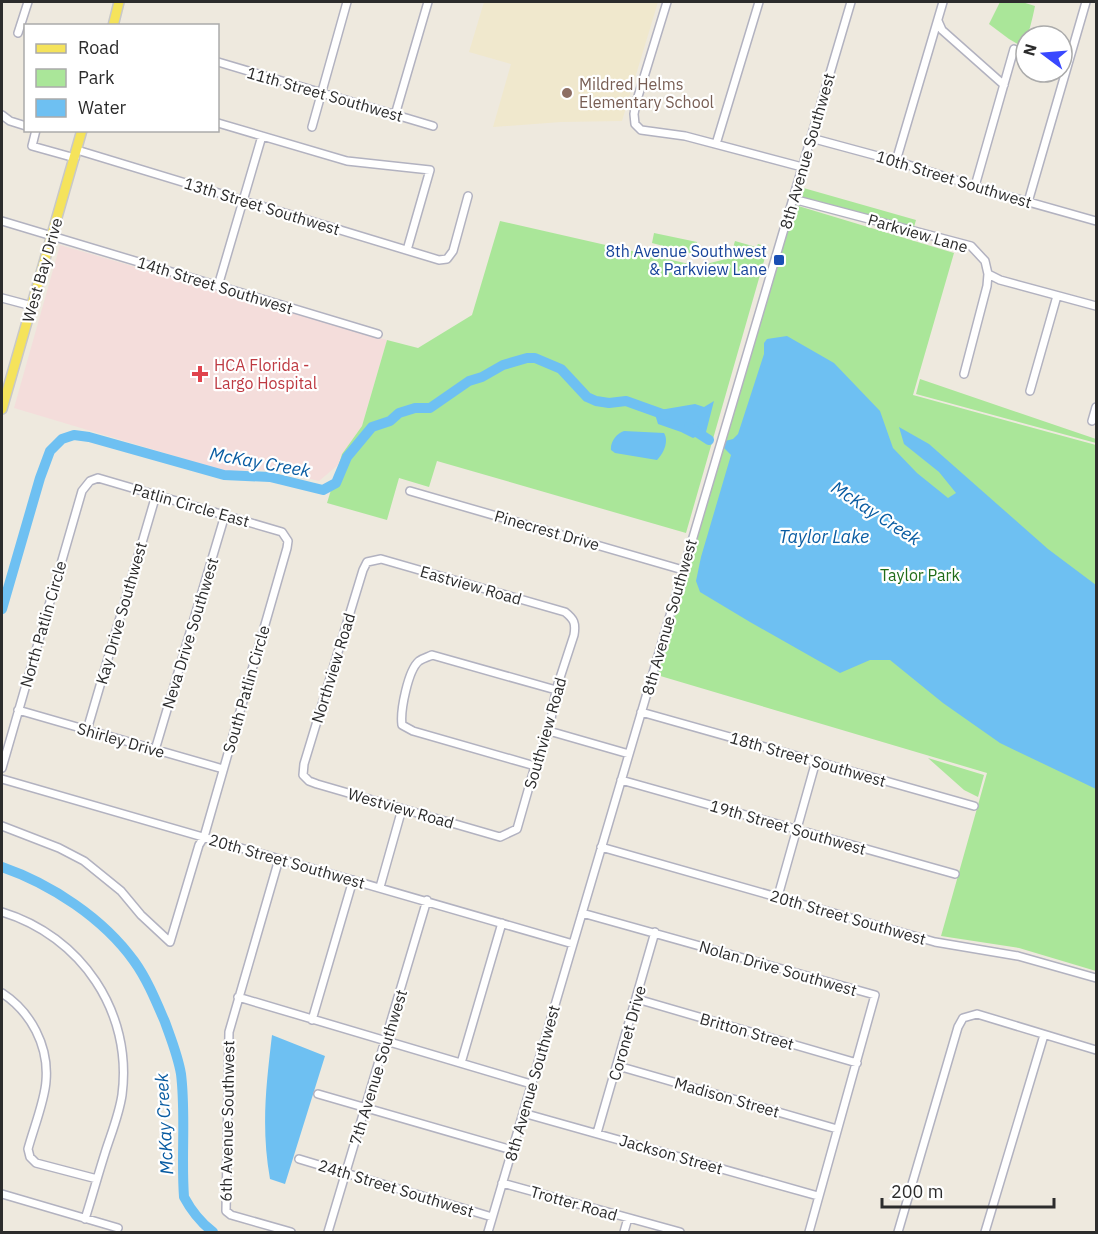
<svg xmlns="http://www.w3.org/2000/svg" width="1098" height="1234" viewBox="0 0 1098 1234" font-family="'IBM Plex Sans',sans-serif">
<rect width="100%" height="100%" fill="#eee9de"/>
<!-- education -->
<path fill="#f0e8cd" d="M484 2H658L622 121 561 122 493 127 511 64 469 52Z"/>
<!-- medical -->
<path fill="#f4dddb" d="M60 245 387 340 362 426 342 454 338 465 319 481 272 470 225 471 14 408Z"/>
<!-- green -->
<path fill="#aae699" d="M1000 2H1022L1035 6C1032 21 1029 33 1023 47L1009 39 989 24Z
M800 187 916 220 914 227 797 197Z
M795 205 954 253 913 395 1096 445V971L1019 948 941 936 987 773 657 675Z
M500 221 698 266 730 258 735 241 756 247 758 244 768 247 686 533 437 461 429 487 399 478 387 520 327 503 342 454 362 426 387 340 418 348 472 315Z
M654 233 697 242 694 254 652 243Z
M920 379 1096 439V443L916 394Z
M928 758 984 775 978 797 964 790Z"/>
<!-- water -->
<path fill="#6ec0f2" d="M787 336 834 363 880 411 893 448 917 473 948 498 956 493 939 472 904 444 899 427 929 444 1048 549 1096 585V789L1000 743 943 703 890 660H870L840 673 750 622 700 592 696 581 701 557 731 455 723 447 725 441 733 439 738 434 764 354V343L767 339Z
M714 401 706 432 693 438 681 432 658 424 654 411 695 404 704 407Z
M624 431 664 433C669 441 664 453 657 460L615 453 611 450C610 442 617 433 624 431Z
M272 1035 325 1056 285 1184 270 1179C261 1128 266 1086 272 1035Z"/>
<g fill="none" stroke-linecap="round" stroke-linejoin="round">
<!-- river -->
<path stroke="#6ec0f2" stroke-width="10" d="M689 427 709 440
M2 609 40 478 50 451 62 439 74 435 89 437 224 475 270 477 323 490 336 483 347 457 372 427 390 421 399 413 415 408H430L469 381 482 377 503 365 527 358H535L561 369 587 397 596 401 609 403 626 401 665 415
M2 867C51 884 103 918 134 961 147 979 156 1001 165 1022 171 1039 178 1056 181 1074 186 1114 181 1157 184 1197 192 1212 200 1222 213 1232"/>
<!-- minor casing -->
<g stroke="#b2b2c0" stroke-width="10">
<path id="minor" d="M667 2 636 103 634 114 635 124 641 130 685 136 802 167
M938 21 942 30 1004 85
M18 33 28 2
M218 62 433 126
M2 115 10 121 26 126
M395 115 428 2
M218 123 347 161 430 170 407 250
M312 127 347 2
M36 130 32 146 75 158
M811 138 896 161 993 192 1096 221
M716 144 759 2
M77 150 439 260 447 259 453 251 468 196
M896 161 943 2
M975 186 1014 49
M793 199 971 246 985 261 988 274 1000 280 1096 306
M1028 202 1086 2
M2 221 378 334
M218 286 262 136
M2 298 32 306
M964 374 987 286 988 274
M1030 391 1057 296
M1092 421 1096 407
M410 491 683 570
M381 559 565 612C574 619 576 623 574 635L556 690 549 731 535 766 517 829 500 837 317 784 309 781 303 775 304 764 363 570 367 562Z
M18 710 223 769
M641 712 974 806
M87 730 156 495
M549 731 629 754
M155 750 225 515
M535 766 413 731 402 725C400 711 408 670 419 661 423 658 428 657 432 655L556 690
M2 768 82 491 90 481 98 478 282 532 288 541 287 548 204 837 199 845 170 942 141 915 121 891 84 861 59 848 2 826
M2 779 573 944
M621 780 955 874
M601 847 935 942 1018 956 1096 978
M279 859 229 1032 226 1211 231 1215 291 1232
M380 887 402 809
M778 896 816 761
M2 912C81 936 133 1012 122 1095 119 1115 111 1134 105 1153 98 1175 92 1197 85 1219
M582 913 875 995 809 1232
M2 993C31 1012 49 1046 46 1081 45 1100 33 1130 28 1149L30 1157 36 1163 97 1179
M238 997 531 1084
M637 999 857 1063
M312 1020 353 880
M461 1063 502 923
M618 1066 837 1129
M318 1094 512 1150
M523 1113 818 1196
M597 1133 655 932
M299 1159 492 1217
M502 1183 680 1232
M2 1194 118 1228
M328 1232 427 900
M488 1232 851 2
M624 1232 628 1218
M898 1232 958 1027 963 1018 977 1014 1096 1050
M985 1232 1044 1035"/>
</g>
<!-- major casing -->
<g stroke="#c8c8c8" stroke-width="12">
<path id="major" d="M113 26 119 2
M2 409 82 130"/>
</g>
<!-- minor -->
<use href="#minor" stroke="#fff" stroke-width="7"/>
<!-- major -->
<use href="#major" stroke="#f5e35b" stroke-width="9"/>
</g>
<!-- markers -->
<circle fill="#8d6e63" stroke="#fff" stroke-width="2" cx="567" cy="93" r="6"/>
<rect fill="#1a4fb4" stroke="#fff" stroke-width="2" x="773" y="254" width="12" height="12" rx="3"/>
<path fill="#e0444e" stroke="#fff" stroke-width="2" d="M197 365h6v6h6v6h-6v6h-6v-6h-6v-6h6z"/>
<g text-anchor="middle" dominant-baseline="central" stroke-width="4.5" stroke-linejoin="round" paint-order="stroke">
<!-- education labels -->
<g font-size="16" fill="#785e54" stroke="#fff" text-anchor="start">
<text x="579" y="84">Mildred Helms<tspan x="579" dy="18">Elementary School</tspan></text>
</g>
<!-- street labels -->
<g font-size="16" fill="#2c2c2c" stroke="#fff">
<text transform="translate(325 94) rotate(16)">11th Street Southwest</text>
<text transform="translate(807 151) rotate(-74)">8th Avenue Southwest</text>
<text transform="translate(954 179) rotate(17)">10th Street Southwest</text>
<text transform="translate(262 206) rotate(17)">13th Street Southwest</text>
<text transform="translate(918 233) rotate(16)">Parkview Lane</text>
<text transform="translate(42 270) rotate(-74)">West Bay Drive</text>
<text transform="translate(215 285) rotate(17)">14th Street Southwest</text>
<text transform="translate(191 505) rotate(16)">Patlin Circle East</text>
<text transform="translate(547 530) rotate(16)">Pinecrest Drive</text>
<text transform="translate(471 585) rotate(16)">Eastview Road</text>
<text transform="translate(121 613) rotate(-74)">Kay Drive Southwest</text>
<text transform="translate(669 617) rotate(-74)">8th Avenue Southwest</text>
<text transform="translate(43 624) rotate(-74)">North Patlin Circle</text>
<text transform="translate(190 633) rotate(-73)">Neva Drive Southwest</text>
<text transform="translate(333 668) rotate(-73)">Northview Road</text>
<text transform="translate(246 689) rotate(-74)">South Patlin Circle</text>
<text transform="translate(545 733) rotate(-74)">Southview Road</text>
<text transform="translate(121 740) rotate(16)">Shirley Drive</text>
<text transform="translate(808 759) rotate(16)">18th Street Southwest</text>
<text transform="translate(401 808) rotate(16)">Westview Road</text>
<text transform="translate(788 827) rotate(16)">19th Street Southwest</text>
<text transform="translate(287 861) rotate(16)">20th Street Southwest</text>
<text transform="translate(848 917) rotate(16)">20th Street Southwest</text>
<text transform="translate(778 968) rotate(16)">Nolan Drive Southwest</text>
<text transform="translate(747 1031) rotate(16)">Britton Street</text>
<text transform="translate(627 1033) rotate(-74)">Coronet Drive</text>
<text transform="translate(378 1067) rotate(-73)">7th Avenue Southwest</text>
<text transform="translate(532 1083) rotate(-74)">8th Avenue Southwest</text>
<text transform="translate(727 1097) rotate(16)">Madison Street</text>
<text transform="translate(227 1121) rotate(-89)">6th Avenue Southwest</text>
<text transform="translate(671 1154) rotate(16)">Jackson Street</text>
<text transform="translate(396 1188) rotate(17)">24th Street Southwest</text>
<text transform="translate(574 1203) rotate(16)">Trotter Road</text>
</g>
<!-- transit labels -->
<g font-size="16" fill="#164399" stroke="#fff" text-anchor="end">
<text x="767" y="251">8th Avenue Southwest<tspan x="767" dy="18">&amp; Parkview Lane</tspan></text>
</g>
<!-- health labels -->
<g font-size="16" fill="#be3a42" stroke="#fff" text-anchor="start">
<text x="214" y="365">HCA Florida -<tspan x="214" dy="18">Largo Hospital</tspan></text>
</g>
<!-- park labels -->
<g font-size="16" fill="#206c18" stroke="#fff">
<text x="920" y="575">Taylor Park</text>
</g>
<!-- water labels -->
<g font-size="18" font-style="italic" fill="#095ca2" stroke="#fff">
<text transform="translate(260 462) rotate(10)">McKay Creek</text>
<text transform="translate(876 513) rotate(33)">McKay Creek</text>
<text x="824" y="536">Taylor Lake</text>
<text transform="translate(164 1124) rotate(-93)">McKay Creek</text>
</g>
</g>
<!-- border -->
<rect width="1098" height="1234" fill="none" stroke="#2c2c2c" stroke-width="6"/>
<!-- legend -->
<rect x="24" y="24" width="195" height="108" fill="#ffffff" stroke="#ababab" stroke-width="1.5"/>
<rect x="36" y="44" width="30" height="9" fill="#f5e35b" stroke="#ababab" stroke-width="1.5"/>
<text x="78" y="54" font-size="18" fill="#2c2c2c">Road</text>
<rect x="36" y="69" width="30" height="18" fill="#aae699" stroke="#ababab" stroke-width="1.5"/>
<text x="78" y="84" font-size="18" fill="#2c2c2c">Park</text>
<rect x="36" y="99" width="30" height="18" fill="#6ec0f2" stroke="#ababab" stroke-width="1.5"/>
<text x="78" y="114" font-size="18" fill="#2c2c2c">Water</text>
<!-- north arrow -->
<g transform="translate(1044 54) rotate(286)"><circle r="28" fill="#ffffff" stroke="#ababab" stroke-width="1.5"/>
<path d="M0-4.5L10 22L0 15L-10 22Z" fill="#3948ff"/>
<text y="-9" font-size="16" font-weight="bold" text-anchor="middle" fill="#2c2c2c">N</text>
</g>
<!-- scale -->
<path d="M882 1198v9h172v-9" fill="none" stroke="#2c2c2c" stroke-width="3"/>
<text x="891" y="1198" font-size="18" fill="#2c2c2c" stroke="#ffffff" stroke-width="4.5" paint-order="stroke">200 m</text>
</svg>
